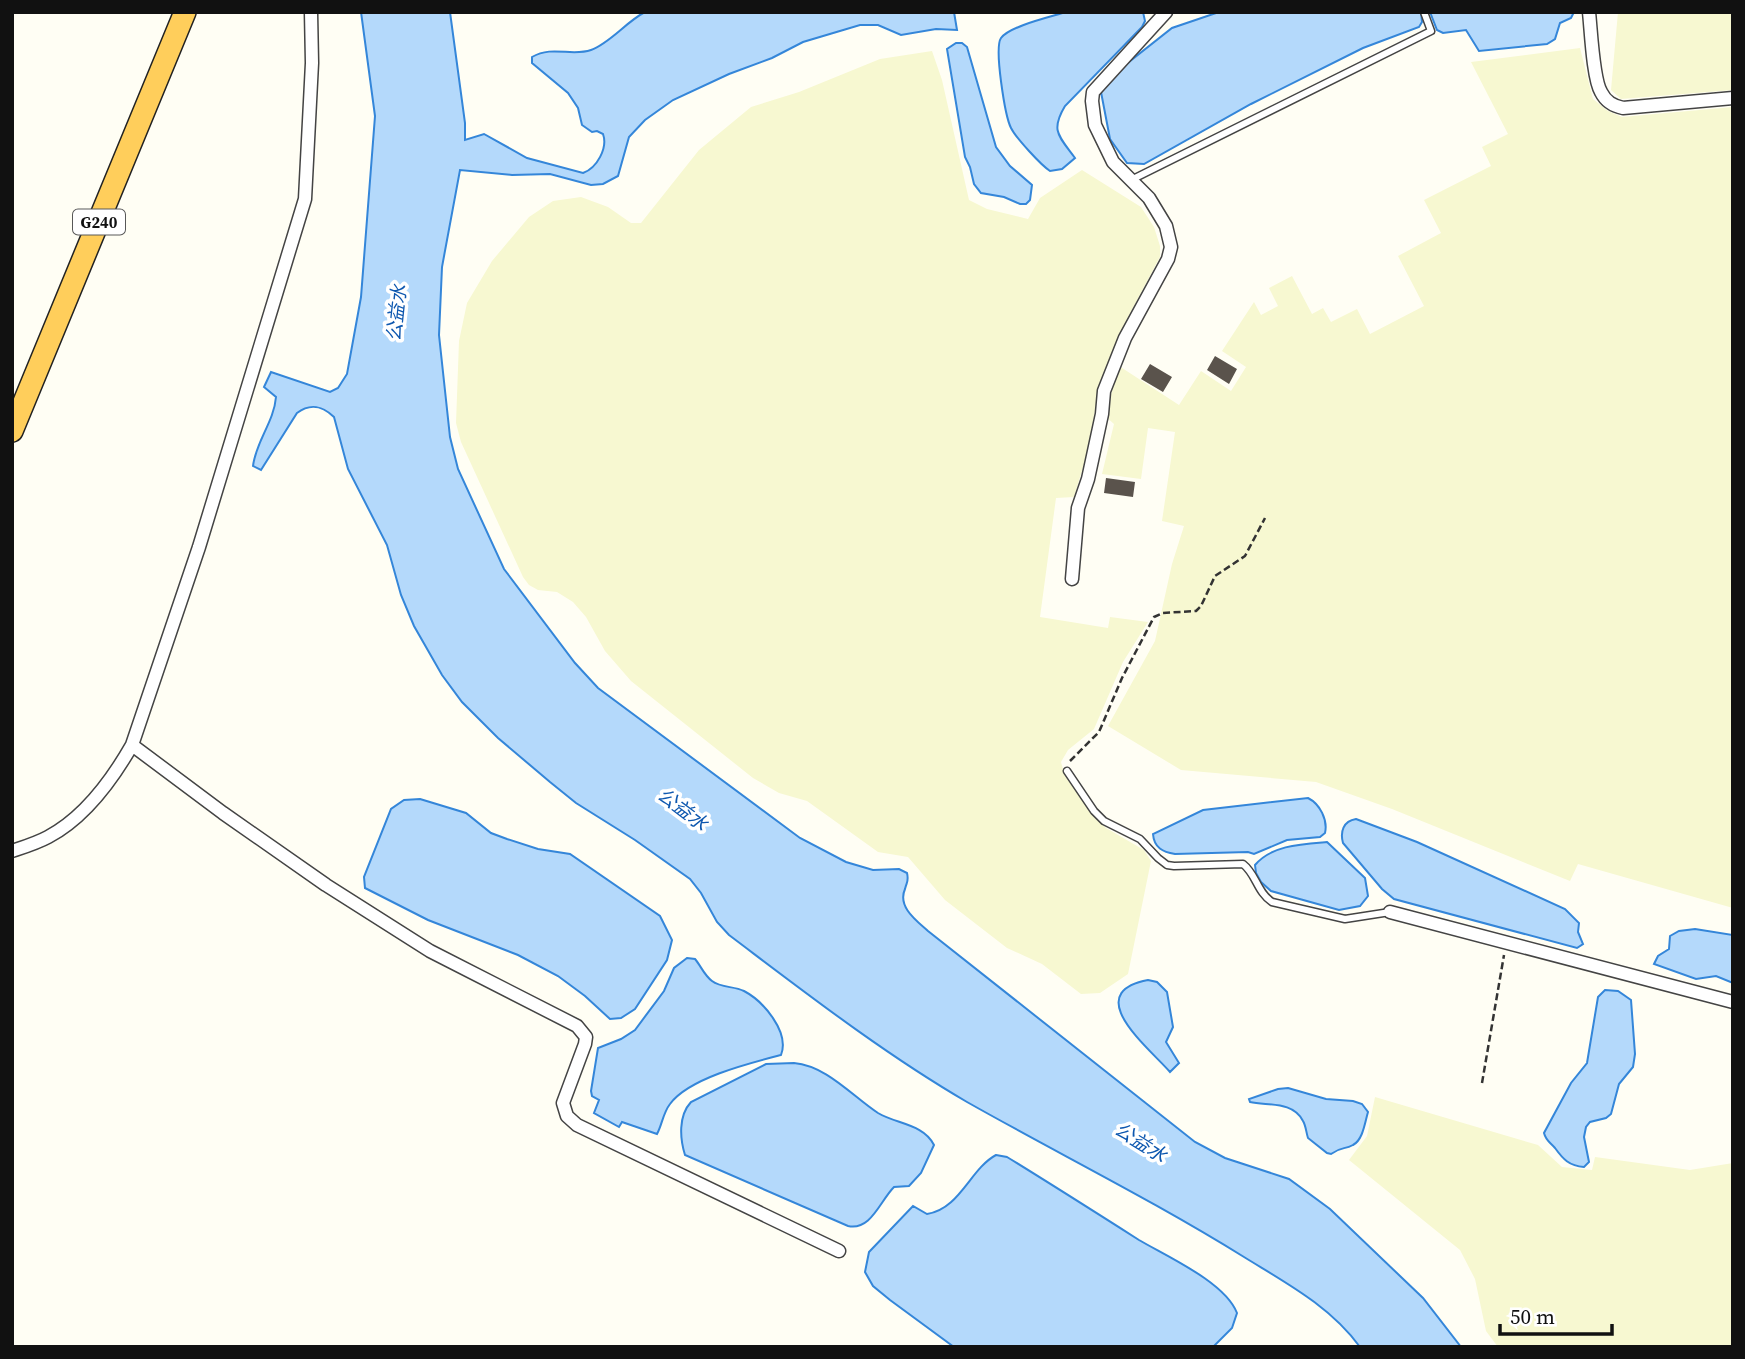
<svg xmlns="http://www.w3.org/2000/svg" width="1745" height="1359" viewBox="0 0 1745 1359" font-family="'Source Serif 4','Noto Sans SC',serif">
<rect width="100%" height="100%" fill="#fffef4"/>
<!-- farmland -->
<path fill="#f7f8d1" d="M1618 12H1733V90L1621 99 1611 90Z
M1580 48 1593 99 1608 111 1622 117 1733 107V908L1578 864 1570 881 1392 809 1316 782 1181 770 1108 726 1155 641 1172 564 1184 526 1162 521 1175 432 1148 428 1141 479 1102 474 1114 424 1105 416 1119 366 1179 405 1201 371 1231 391 1246 367 1222 351 1254 302 1261 315 1278 306 1269 288 1292 276 1312 314 1323 308 1331 322 1357 309 1370 334 1424 306 1398 256 1441 233 1424 200 1491 166 1482 147 1508 134 1471 62Z
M932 51 942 80 969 200 987 209 1028 219 1040 198 1082 170 1141 207 1154 227 1160 246V257L1126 321 1098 394 1087 454 1074 497 1056 498 1040 617 1108 628 1110 617 1148 622 1123 662 1094 729 1068 750 1061 762 1065 776 1096 818 1106 828 1144 850 1151 861 1128 974 1100 993 1081 994 1042 964 1007 948 945 900 908 857 878 852 807 801 779 793 753 778 631 681 605 651 586 617 573 602 557 592 538 590 529 585 523 577 461 442 456 423 459 341 467 303 492 261 529 217 553 201 581 197 608 207 631 223H641L699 150 751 107 799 92 880 59Z
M1375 1097 1538 1145 1562 1167 1592 1170 1595 1157 1690 1170 1733 1163V1347H1498L1486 1331 1475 1279 1460 1250 1349 1160 1367 1136Z"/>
<!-- water -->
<path fill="#b4d9fb" stroke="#3486d9" stroke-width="2" d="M361 12H450L465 123V140L484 134 527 158 583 173C597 168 608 148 603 134L597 131 592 132 582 125 578 108 568 93 532 63V57C553 45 571 57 591 50 610 43 626 22 645 12H954L957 30 936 29 901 35 878 25H860L803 42 772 58 729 74 673 100 645 120 629 137 618 176 603 184 591 185 550 174 512 175 460 170 442 267 439 335 450 437 458 469 504 569 575 663 598 688 800 838 846 862 873 870 899 869 907 873C909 881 907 881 905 889 897 907 917 921 928 931L1195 1142 1225 1158 1289 1179 1330 1209 1423 1298 1461 1347H1360C1330 1306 1286 1283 1244 1257 1154 1201 1059 1154 967 1102 883 1053 806 993 729 935L717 922 701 893 690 879 635 840 576 803 550 782 498 738 462 702 442 675 414 626 401 595 387 545 348 469 334 417C323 406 310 403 297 413L261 470 253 466C256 441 274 422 276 397L264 387 271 372 330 392 338 388 347 374 361 297 375 116Z
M1066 12H1143L1145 21 1142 27 1065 106C1050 131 1059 136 1075 158L1062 169 1050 171C1041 165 1016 138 1011 128 1005 116 994 48 1001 38 1010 26 1050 17 1066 12Z
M1219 12H1421L1422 22 1419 27 1363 48 1251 104 1144 164 1127 163 1110 139 1101 92 1115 73 1172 28Z
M1430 12H1574L1571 18 1560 23 1555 39 1547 44 1479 51 1466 30 1443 33 1437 30Z
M956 43H962L967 47 996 147 1010 166 1032 185 1030 200 1026 204H1020L1004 197 981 193 974 184 970 167 965 157 947 49Z
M1308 798C1320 804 1328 820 1325 833L1320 837 1287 840 1254 854 1248 852 1175 854C1163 852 1154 848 1153 834L1203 810Z
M420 799 466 813 491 833 507 839 538 849 570 854 660 916 672 940 667 960 635 1009 621 1018 610 1019 585 996 558 976 518 955 428 920 365 888 364 877 391 809 404 800Z
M1356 819 1417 842 1565 909 1579 923 1578 932 1583 944 1577 948 1394 899 1382 889 1343 843C1340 832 1343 821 1356 819Z
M1327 842 1365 878 1368 896 1360 906 1339 910 1271 891 1261 882 1256 873 1255 865C1272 845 1302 844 1327 842Z
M1695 929 1733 935V983L1716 976 1696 979 1654 964 1658 956 1669 949 1670 936 1679 931Z
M687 958 695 959C701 966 704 975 712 981 721 988 734 986 744 991 763 1001 790 1032 781 1055 750 1063 689 1078 670 1104 663 1113 662 1125 657 1134L622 1122 619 1127 594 1113 599 1100 592 1096 591 1091 598 1048 621 1039 635 1030 664 991 674 968Z
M1148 980 1157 982 1167 992 1173 1027 1166 1042 1179 1063 1170 1072C1148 1047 1080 993 1148 980Z
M1605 990 1618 991 1631 1000 1635 1054 1633 1067 1619 1084 1611 1114 1606 1118 1590 1122 1586 1127 1584 1137 1589 1162 1584 1167C1569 1166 1563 1159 1555 1148 1550 1142 1546 1141 1544 1133L1571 1083 1587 1063 1598 997Z
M794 1063C827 1066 852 1096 878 1113 896 1124 924 1124 934 1145L921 1173 909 1186 894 1187C880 1201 871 1231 848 1226L685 1155C680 1139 678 1116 691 1102L766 1064Z
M1288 1088 1326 1099 1353 1101 1362 1104 1368 1112C1365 1122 1363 1140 1353 1145 1344 1150 1342 1146 1331 1154L1327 1153 1308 1138C1306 1132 1306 1126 1303 1121 1293 1101 1268 1106 1250 1102L1249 1099 1278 1089Z
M996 1155 1007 1157C1051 1184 1095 1212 1139 1240 1166 1256 1225 1282 1237 1313L1232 1328 1213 1347H954L890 1300 873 1286 865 1272 869 1252 913 1206 927 1214C960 1209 970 1169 996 1155Z"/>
<!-- building -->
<path fill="#5a534c" d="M1215 356 1237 369 1229 384 1207 370Z
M1150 364 1172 377 1163 392 1141 379Z
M1106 478 1135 482 1133 497 1104 493Z"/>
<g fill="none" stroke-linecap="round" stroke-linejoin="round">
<!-- service casing -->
<g stroke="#444" stroke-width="9">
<path id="service" d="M1131 180 1431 31 1424 12
M1067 771 1094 811 1104 821 1140 839 1158 858 1167 865 1174 866 1243 864C1256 874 1257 892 1272 902L1345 919 1390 912"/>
</g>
<!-- minor casing -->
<g stroke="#444" stroke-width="15">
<path id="minor" d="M1589 12C1591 30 1593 79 1601 92 1606 102 1613 106 1623 108L1733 98
M1072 579 1078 508 1088 479 1102 414 1104 391 1125 338 1168 259 1171 247 1166 226 1149 198 1113 162 1095 125 1092 101 1093 92 1166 12
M132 745 223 813 326 885 430 951 577 1026 586 1037 585 1044 563 1103 567 1116 577 1125 839 1251
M12 851C24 847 37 843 48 837 84 818 112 780 132 745L199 547 305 199 312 63 311 12
M1390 912 1733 1002"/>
</g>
<!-- trunk casing -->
<g stroke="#222" stroke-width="24">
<path id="trunk" d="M12 431 185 12"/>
</g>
<!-- path -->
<path stroke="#333" stroke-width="2.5" stroke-dasharray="7 3.5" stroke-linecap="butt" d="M1070 761 1099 732 1122 678 1154 617 1163 613 1196 611 1201 606 1215 576 1245 556 1265 518
M1482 1083 1504 955"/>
<!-- service -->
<use href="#service" stroke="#fff" stroke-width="6"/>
<!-- minor -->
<use href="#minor" stroke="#fff" stroke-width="12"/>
<!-- trunk -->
<use href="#trunk" stroke="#ffce5b" stroke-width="21"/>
</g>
<g text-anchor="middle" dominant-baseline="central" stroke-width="7" stroke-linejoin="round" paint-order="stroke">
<!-- shield labels -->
<rect fill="#fff" stroke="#585858" stroke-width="2" x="73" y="209.5" width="52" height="25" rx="5"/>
<g font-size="16" font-weight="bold" fill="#111">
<text x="99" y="222">G240</text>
</g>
<!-- water labels -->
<g font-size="19" font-style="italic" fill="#0d57af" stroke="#fff">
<text transform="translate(396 313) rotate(-84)">公益水</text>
<text transform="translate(683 809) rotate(37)">公益水</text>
<text transform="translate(1141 1142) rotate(32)">公益水</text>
</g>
</g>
<!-- border -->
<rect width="1745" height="1359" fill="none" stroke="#111111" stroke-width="28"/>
<!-- scale -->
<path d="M1500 1324v10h112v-10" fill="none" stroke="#111111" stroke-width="3.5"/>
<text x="1510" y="1324" font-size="21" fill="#111111" stroke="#ffffff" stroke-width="5" paint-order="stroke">50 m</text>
</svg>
